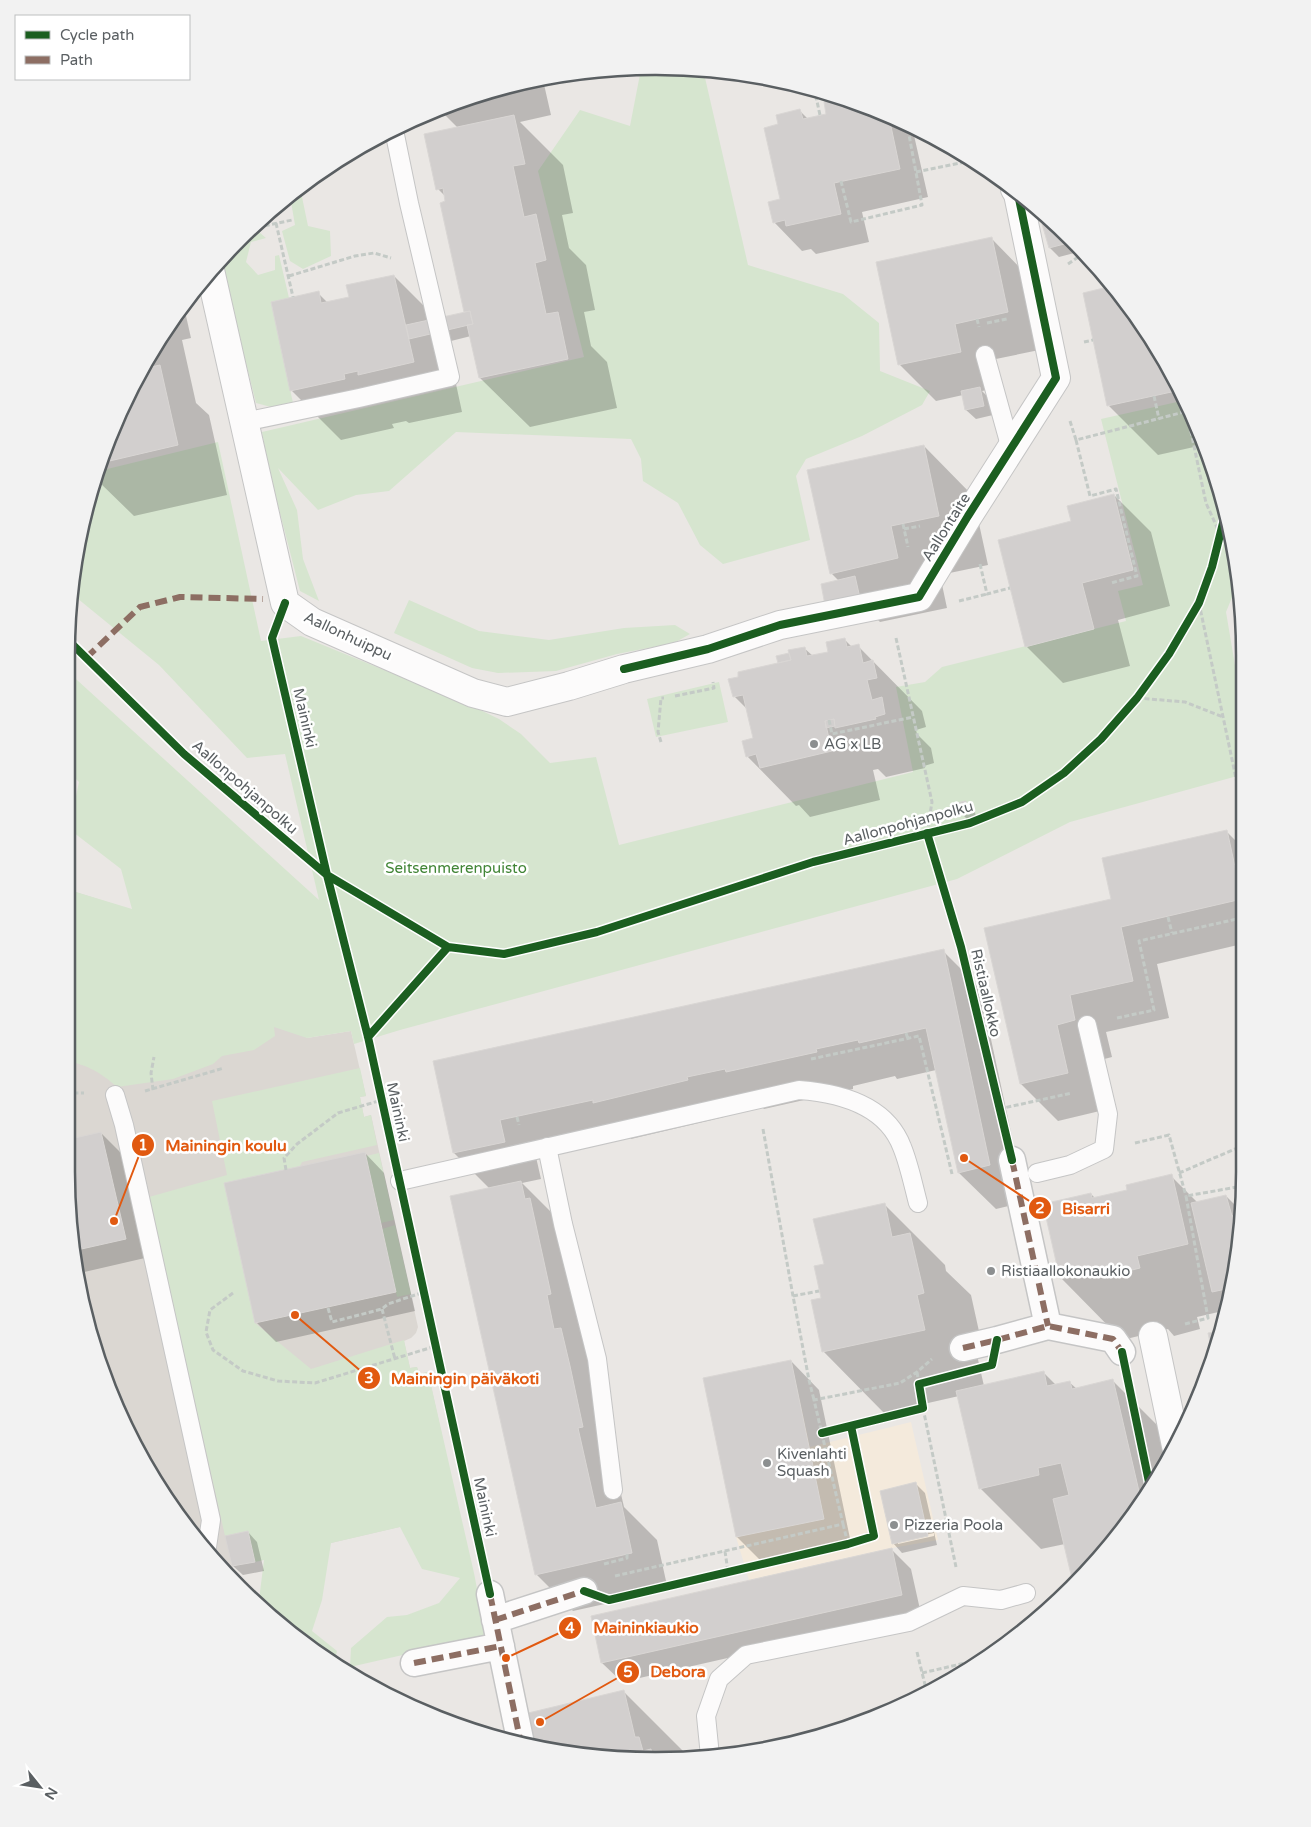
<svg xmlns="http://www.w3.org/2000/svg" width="1311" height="1827" viewBox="0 0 1311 1827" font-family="'Varela Round',sans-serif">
<rect width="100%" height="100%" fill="#eae7e4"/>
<!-- commercial -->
<path fill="#f4eadc" d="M791 1360 810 1447 911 1422 938 1540 892 1548 902 1595 601 1663 591 1616 749 1580 736 1537 703 1378Z"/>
<!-- education -->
<path fill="#dbd7d2" d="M66 889 161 919 307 1038 351 1031 366 1096 360 1097 364 1117 371 1115 418 1327 416 1333 411 1338 404 1341 410 1368 417 1367 419 1374 428 1372 459 1513 233 1566V1576L165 1499 111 1397 86 1324 66 1171Z"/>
<!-- green -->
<path fill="#d6e5cf" d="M694 68 703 69 748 265 843 294 879 323 880 371 930 391 922 405 862 436 806 459 796 476 810 540 723 564 700 545 678 503 643 481 641 459 631 439 456 432 389 491 356 495 318 510 278 468 297 510 303 559 319 601 300 591 269 470 262 432 584 357 538 171 580 110 630 126 641 69Z
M306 185 302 197 308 226 330 231 331 256 303 269 290 261 282 231 295 225 290 196Z
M259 232 266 238 251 242 246 262 258 275 275 270V256L279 255 289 298 271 302 293 403 271 407 256 403 220 260 243 236Z
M1186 400 1225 503 1240 578 1226 612 1240 695 1241 775 1070 822 957 879 400 1030 354 1044 351 1031 307 1038 274 1027 275 1036 254 1050 222 1056 213 1064 173 1079 117 1087C100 1072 88 1065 66 1061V889L132 909 121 869 69 829 79 782 66 769V670L319 900 285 754 247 758 159 665 72 594 78 540 99 471 218 442 261 641 301 636 472 706 499 719 521 734 550 763 596 757 619 845 913 772 896 687 925 682 942 667 1126 621 1118 591 1143 585 1101 419Z
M409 600 479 631 549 640 624 628 675 625 690 634 674 643 617 654 556 671 498 673 472 668 394 633Z
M719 682 728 722 656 737 647 699Z
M360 1068 366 1096 360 1097 364 1117 371 1115 377 1145 302 1162 245 1276 255 1323 311 1369 404 1340 410 1368 417 1367 419 1374 428 1372 474 1573 486 1636 350 1667 351 1648 387 1617 407 1615 439 1603 460 1578 422 1569 400 1527 331 1543 322 1600 312 1631 337 1651 335 1660 267 1614 256 1602 259 1600 264 1560 255 1562 248 1531 225 1536 149 1197 227 1175 212 1101Z
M379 1153 394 1220 381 1223 366 1156Z
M395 1225 411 1294 397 1297 382 1229Z"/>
<!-- shadow -->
<path fill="#0003" fill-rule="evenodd" d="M543 80 551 115 520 122 563 165 573 213 562 215 569 248 586 265 595 310 584 312 591 346 607 362 617 408 530 427 480 378 471 336 447 342 462 412 409 423 406 421 392 424 394 428 341 440 291 390 318 293 328 303 350 298 394 276 437 319 466 313 446 197 438 189 458 128 440 110 466 97Z
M842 99 906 123 913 131 928 197 862 212 869 242 816 254 811 249 802 251 774 222 782 200 780 125 800 111 808 119 828 115Z
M1051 223 1082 251 1059 257 1050 248 1044 225Z
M992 239 1028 276 1044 349 991 360 997 388 982 391 989 398 993 415 976 419 966 410 963 395 936 401 899 364Z
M1112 288 1184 395 1203 445 1158 455 1109 406 1084 294Z
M184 307 191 338 182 340 196 403 209 415 227 495 134 516 96 479 111 430 145 361Z
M924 446 973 496 988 565 940 575 947 608 880 622 831 573Z
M1114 495 1151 532 1170 606 1118 620 1130 666 1063 683 1026 646 1072 522Z
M844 639 852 647 858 646 922 711 926 727 916 730 917 734 931 748 934 763 924 766 925 768 886 777 878 769 873 770 880 800 810 817 799 805 796 806 747 756 754 739 748 710 734 696 780 664 791 654 804 648 813 656 830 653Z
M965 803 975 812 976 819 968 820 959 811Z
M1226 831 1241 846 1242 944 1157 964 1169 1018 1106 1032 1112 1057 1093 1062 1104 1110 1058 1121 1021 1084 985 929 1113 900Z
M943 951 980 988 1026 1202 996 1209 959 1173 936 1070 897 1079 895 1076 853 1086V1089L764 1109 761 1106 723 1114 724 1117 631 1139 629 1136 536 1157 541 1179 522 1183 558 1219 597 1366 619 1463 614 1464 624 1507 657 1540 668 1590 573 1611 536 1574 490 1189 454 1153 435 1062Z
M101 1133 121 1153 145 1258 80 1273 66 1172Z
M365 1153 384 1173 415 1311 276 1342 257 1323Z
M1171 1176 1198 1203 1226 1196 1243 1213 1227 1310 1197 1317 1200 1329 1174 1336 1168 1329 1122 1340 1062 1279 1044 1205 1091 1194 1096 1199 1128 1191Z
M884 1204 945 1265 946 1271 971 1295 984 1354 977 1355 984 1386 1043 1372 1056 1385 1069 1382 1077 1389 1113 1381 1174 1442 1175 1447 1123 1530 1074 1582 1065 1544 1041 1549 980 1488 959 1396 884 1413 824 1352 813 1301 822 1299 825 1265Z
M791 1361 819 1390 852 1548 766 1566 737 1537Z
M916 1484 925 1493 937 1545 902 1553 893 1543ZM934 1533V1536L898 1544V1541Z
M248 1532 257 1542 264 1571 243 1575 233 1566 227 1537Z
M892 1550 911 1569 921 1614 622 1682 602 1663Z
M624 1692 685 1753V1756H578L532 1746Z"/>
<!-- building -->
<path fill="#d2cfce" stroke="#d9d6d4" d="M840 98 889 117 900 169 834 183 841 214 786 226 785 220 773 223 768 202 780 199 764 128 778 124 776 115 800 109 803 119 826 114 824 102Z
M514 115 525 164 513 166 524 217 536 214 546 260 535 263 546 314 558 312 568 359 479 378 467 325 473 324 471 317 470 311 464 312 440 203 445 201 443 188 436 190 424 134Z
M1050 222 1072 242 1049 248 1042 224Z
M992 237 1008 312 955 324 961 352 898 365 876 262Z
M394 275 414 362 358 375V371L344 374 345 379 290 391 271 302 319 291 321 303 349 297 346 285Z
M1112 286 1173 379 1176 391 1107 406 1083 293Z
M470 311 473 324 409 339 406 325Z
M148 356 151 367 160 365 178 445 101 463 111 430Z
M980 387 984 406 965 410 961 391Z
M924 445 939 516 891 526 898 558 830 574 807 470Z
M1114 494 1133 570 1082 583 1094 629 1025 647 998 540 1071 521 1067 506Z
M855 576 860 598 825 605 821 584Z
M845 638 847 647 859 644 863 663 873 660 877 678 867 680 872 700 882 697 885 714 875 717 876 719 835 728 834 719 825 721 832 751 760 768 756 754 746 757 742 741 753 738 748 717 743 695 733 697 728 679 738 677V672L791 660 788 650 805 647 807 656 828 652 826 642Z
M789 653 791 660 778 663 776 656Z
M834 719 835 726 826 728 825 721Z
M966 801 967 809 958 811 956 803Z
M1227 830 1242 899 1121 927 1133 981 1070 995 1075 1020 1057 1025 1068 1073 1020 1084 984 928 1111 899 1102 858Z
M944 949 990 1165 958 1173 926 1028 859 1043 858 1040 816 1049 817 1052 726 1072 725 1069 687 1077 688 1080 593 1103V1100L500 1120 505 1142 453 1153 433 1061Z
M101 1132 126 1239 77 1250 66 1172V1140Z
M365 1152 396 1292 255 1323 224 1183Z
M1172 1174 1188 1244 1137 1256 1140 1268 1112 1275 1110 1268 1060 1279 1043 1204 1091 1193 1092 1198 1127 1190 1126 1185Z
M521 1181 525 1199 530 1198 551 1294 547 1295 554 1329 561 1328 570 1366 583 1427 578 1428 596 1508 621 1502 632 1553 535 1575 450 1196Z
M1226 1195 1232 1216 1243 1213 1231 1288 1212 1292 1191 1203Z
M885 1203 892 1237 910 1233 924 1293 917 1295 925 1330 822 1352 811 1300 821 1298 814 1266 824 1264 813 1219Z
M1222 1331 1214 1352H1212L1208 1333Z
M791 1360 824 1519 736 1537 703 1378Z
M1044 1371 1047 1386 1070 1381 1072 1389 1113 1379 1141 1500 1123 1530 1073 1583 1053 1499 1069 1495 1061 1463 1038 1468 1039 1475 979 1489 956 1391Z
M916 1482 928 1536 892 1544 880 1491Z
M248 1531 255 1562 232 1566 225 1536Z
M892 1548 902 1595 601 1663 591 1616Z
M624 1690 635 1737H639L643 1751 651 1749 652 1756H578L531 1746 524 1714Z"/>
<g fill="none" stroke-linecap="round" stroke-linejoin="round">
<!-- service casing -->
<g stroke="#c5c5c5" stroke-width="20">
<path id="service" d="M985 355 1011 449
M244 422 359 398 450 377 409 203 394 130
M115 1095 124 1125 211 1520 207 1547
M547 1147 563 1224 597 1359 613 1490
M1037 1173 1070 1165 1104 1149 1108 1114 1087 1025
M400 1181 799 1090C840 1093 886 1105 902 1147 909 1164 913 1184 918 1203
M710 1756 706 1716 719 1679 746 1655 909 1622 963 1596 1001 1600 1026 1593"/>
</g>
<!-- pedestrian casing -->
<g stroke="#c5c5c5" stroke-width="29">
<path id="pedestrian" d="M1012 1160 1048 1326
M963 1348 997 1340 1048 1326 1113 1339 1122 1352
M490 1594 521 1744
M495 1620 584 1591
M414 1663 501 1646"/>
</g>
<!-- minor casing -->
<g stroke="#c5c5c5" stroke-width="30">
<path id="minor" d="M210 270 285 603 312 622 473 693 507 702 569 686 624 669 708 649 780 625 919 597 968 516 1056 378 1018 194 1015 189
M1153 1336 1176 1446"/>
</g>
<!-- path -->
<path stroke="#c4cac6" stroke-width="3" stroke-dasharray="5 2.5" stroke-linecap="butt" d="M814 88 820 115
M916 172 970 161
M841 181 851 222 922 205 907 124
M276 223 293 297
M250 229 292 220
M1068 264 1084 253
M289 276 355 256 374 253 391 258
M977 319 979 327
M987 323 1007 319
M1084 342 1093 340
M1183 394 1206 503 1220 534
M1154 396 1159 419
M1070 421 1076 440 1188 411
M1076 440 1090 496 1116 489 1137 576 1111 583
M903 524 908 547
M904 529 920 526
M980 564 987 594 1010 588
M959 601 987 594
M1199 603 1241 802
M896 638 932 802 927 833
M675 696 714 688 713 682
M1137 698 1185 702 1223 717
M829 720 832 734 913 717
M661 742 658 732 661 698H664
M1168 917 1172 933
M1242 917 1237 919 1242 981
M1117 1018 1154 1010 1139 941 1237 919
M906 1033 908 1039
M811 1059 919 1036 952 1174
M153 1090 151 1073 154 1057
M145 1091 224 1068
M66 1094 73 1093H84
M999 1109 1072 1093
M517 1117 519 1125
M763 1129 793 1296 809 1380 814 1400
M1135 1143 1169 1135 1186 1196
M286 1170 284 1158 297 1144 338 1113 382 1100
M1179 1173 1242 1146 1243 1132
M1237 1187 1243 1213
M233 1293 210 1310 206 1332 213 1350 243 1371 278 1381 315 1383 436 1346
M793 1296 819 1291
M328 1308 332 1322 382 1309 388 1304 424 1292
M382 1309 395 1359
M1185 1324 1208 1318 1186 1196 1243 1186
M917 1372 919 1384
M923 1408 956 1567
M843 1524 848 1544
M725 1551 728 1572
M604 1564 627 1558V1554
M615 1576 843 1524 814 1400 900 1383 917 1372 932 1359
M917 1652 927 1693
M922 1673 974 1661"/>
<!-- service -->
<use href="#service" stroke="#fcfbfb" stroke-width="18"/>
<!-- pedestrian -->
<use href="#pedestrian" stroke="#fcfbfb" stroke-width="26"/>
<!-- minor -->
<use href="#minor" stroke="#fcfbfb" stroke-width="28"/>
<!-- quiet -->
<path stroke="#8d6e63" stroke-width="6" stroke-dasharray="12 6" stroke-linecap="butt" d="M86 658 140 607 180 597 263 599
M1012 1160 1048 1326
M963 1348 997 1340 1048 1326 1113 1339 1122 1352
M490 1594 521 1744
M495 1620 584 1591
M414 1663 501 1646"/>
<!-- cycleway casing -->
<g stroke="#fff" stroke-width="11">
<path id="cycleway" d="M285 603 272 638 327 875 368 1037 490 1594
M68 640 184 754 327 875 448 947
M624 669 708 649 780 625 919 597 968 516 1056 378 1018 194 1015 189
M927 833 961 947 1012 1160
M368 1037 448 947 504 954 597 932 813 862 970 823 1022 802 1064 773 1101 739 1137 698 1169 654 1199 603 1212 567 1226 511
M1122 1352 1150 1487
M822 1433 923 1408 919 1384 992 1365 997 1340
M584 1591 609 1600 848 1544 874 1536 851 1426"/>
</g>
<!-- cycleway -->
<use href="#cycleway" stroke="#1b5e20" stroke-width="8"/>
</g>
<!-- markers -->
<g fill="#8c8f90" stroke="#fff" stroke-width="2">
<circle cx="814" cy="744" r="5"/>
<circle cx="991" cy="1271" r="5"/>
<circle cx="767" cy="1463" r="5"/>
<circle cx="894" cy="1525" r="5"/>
</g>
<g text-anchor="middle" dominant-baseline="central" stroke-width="5" stroke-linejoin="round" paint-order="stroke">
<!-- street labels -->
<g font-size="15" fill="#5a5f62" stroke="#fff">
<text transform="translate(946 527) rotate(-58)">Aallontaite</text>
<text transform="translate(348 636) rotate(25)">Aallonhuippu</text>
<text transform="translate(305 718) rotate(77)">Maininki</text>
<text transform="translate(245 787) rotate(41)">Aallonpohjanpolku</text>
<text transform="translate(908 823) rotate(-15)">Aallonpohjanpolku</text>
<text transform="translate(986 993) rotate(77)">Ristiaallokko</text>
<text transform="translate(398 1112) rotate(78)">Maininki</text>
<text transform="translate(485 1507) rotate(78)">Maininki</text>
</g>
<!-- poi labels -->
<g font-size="15" fill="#5a5f62" stroke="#fff" text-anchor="start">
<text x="824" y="744">AG x LB</text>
<text x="1001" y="1271">Ristiaallokonaukio</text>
<text x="777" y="1454">Kivenlahti<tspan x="777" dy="17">Squash</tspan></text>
<text x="904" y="1525">Pizzeria Poola</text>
</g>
<!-- park labels -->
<g font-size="15" fill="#418536" stroke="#fff">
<text x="456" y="868">Seitsenmerenpuisto</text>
</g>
</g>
<!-- crop -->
<path d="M0 0H1311V1827H0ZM655 75H656A580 580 0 0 1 1236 655V1172A580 580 0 0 1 656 1752H655A580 580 0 0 1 75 1172V655A580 580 0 0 1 655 75Z" fill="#f2f2f2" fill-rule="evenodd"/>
<path fill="none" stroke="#5a5f62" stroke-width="2.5" d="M655 75H656A580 580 0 0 1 1236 655V1172A580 580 0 0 1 656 1752H655A580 580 0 0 1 75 1172V655A580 580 0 0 1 655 75Z"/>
<!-- callouts -->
<path fill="none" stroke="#e15910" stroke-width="2" d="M114 1221L143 1145M964 1158L1040 1208M295 1315L369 1378M506 1658L570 1628M540 1722L628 1672"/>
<g fill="#e15910" stroke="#fff" stroke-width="2">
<circle cx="114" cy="1221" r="5"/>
<circle cx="964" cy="1158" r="5"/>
<circle cx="295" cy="1315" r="5"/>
<circle cx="506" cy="1658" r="5"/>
<circle cx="540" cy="1722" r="5"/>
<circle cx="143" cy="1145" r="12"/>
<circle cx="1040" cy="1208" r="12"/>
<circle cx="369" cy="1378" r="12"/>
<circle cx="570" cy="1628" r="12"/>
<circle cx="628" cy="1672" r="12"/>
</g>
<g font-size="15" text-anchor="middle" font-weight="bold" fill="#fff">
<text x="143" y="1150">1</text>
<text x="1040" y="1213">2</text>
<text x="369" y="1383">3</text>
<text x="570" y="1633">4</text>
<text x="628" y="1677">5</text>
</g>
<g font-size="16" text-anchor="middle" font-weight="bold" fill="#e15910" stroke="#fff" stroke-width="5" stroke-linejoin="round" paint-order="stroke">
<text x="226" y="1151">Mainingin koulu</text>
<text x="1086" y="1214">Bisarri</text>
<text x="465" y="1384">Mainingin päiväkoti</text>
<text x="646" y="1633">Maininkiaukio</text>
<text x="678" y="1677">Debora</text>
</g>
<!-- legend -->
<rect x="15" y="15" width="175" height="65" fill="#ffffff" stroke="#bdbfc0"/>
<rect x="25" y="31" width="25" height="8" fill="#1b5e20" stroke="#bdbfc0"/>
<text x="60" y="40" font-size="15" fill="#5a5f62">Cycle path</text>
<rect x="25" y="56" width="25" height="8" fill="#8d6e63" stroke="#bdbfc0"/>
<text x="60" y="65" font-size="15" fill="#5a5f62">Path</text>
<!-- north arrow -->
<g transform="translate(40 1787) rotate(120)" stroke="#ffffff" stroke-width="4" paint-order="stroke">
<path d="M0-4L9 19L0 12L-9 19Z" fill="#5a5f62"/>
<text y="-8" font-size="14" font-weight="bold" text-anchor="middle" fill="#5a5f62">N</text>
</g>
</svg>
